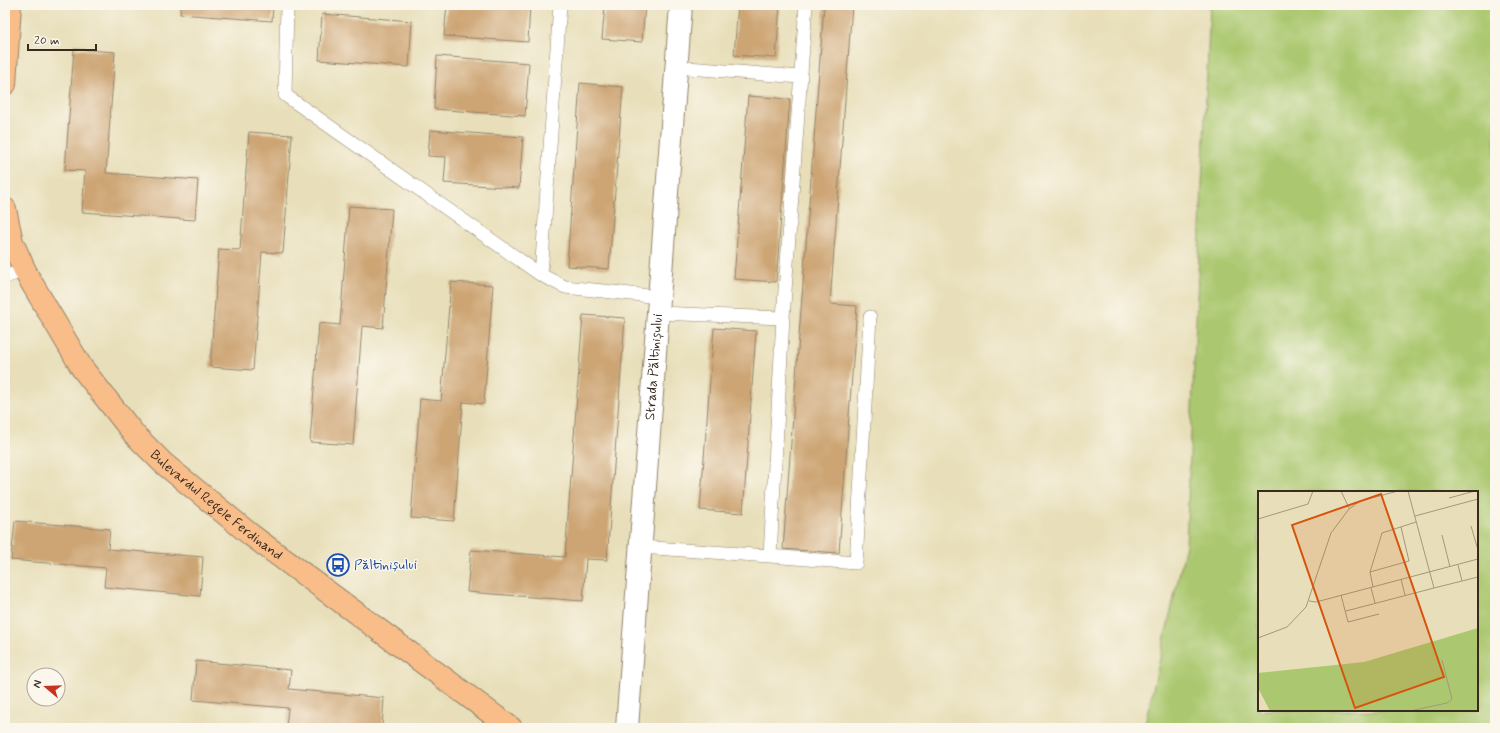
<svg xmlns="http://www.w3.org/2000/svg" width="1500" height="733" viewBox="0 0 1500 733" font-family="Mynerve,sans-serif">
<rect width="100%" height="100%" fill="#fbf7ec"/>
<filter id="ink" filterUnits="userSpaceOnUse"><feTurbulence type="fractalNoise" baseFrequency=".025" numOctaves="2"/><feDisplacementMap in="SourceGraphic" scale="8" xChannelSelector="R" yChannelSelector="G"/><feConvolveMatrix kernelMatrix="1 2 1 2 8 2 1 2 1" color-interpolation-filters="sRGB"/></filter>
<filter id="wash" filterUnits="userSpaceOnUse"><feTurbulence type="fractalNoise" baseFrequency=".012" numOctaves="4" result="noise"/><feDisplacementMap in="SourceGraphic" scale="16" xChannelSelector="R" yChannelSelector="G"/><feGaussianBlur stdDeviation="0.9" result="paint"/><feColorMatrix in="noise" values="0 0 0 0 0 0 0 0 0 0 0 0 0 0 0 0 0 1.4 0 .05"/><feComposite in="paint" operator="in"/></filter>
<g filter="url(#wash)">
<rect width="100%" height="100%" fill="#e8dfba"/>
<!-- green -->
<path fill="#abc870" stroke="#737947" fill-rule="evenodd" d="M1210 5H1495V728H1144L1186 545ZM1259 492H1477V710H1259Z"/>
<g id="blocks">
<!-- building -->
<path fill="#cda575" d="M181 5H273L272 21 180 14Z
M447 5H530L528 42 444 36Z
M605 5H645L642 42 602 39Z
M738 5H780L776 58 734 55Z
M824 5H852L830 304 857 306 839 553 783 549Z
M322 14 412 21 409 67 319 60Z
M74 49 115 52 106 173 198 180 195 220 82 212 85 171 65 170Z
M437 56 529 63 525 116 434 109Z
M580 83 623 87 609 269 567 266Z
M748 96 790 99 776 282 734 279Z
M430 130 523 137 519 188 444 183 446 157 428 156Z
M249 132 292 135 283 253 262 252 253 370 210 367 219 249 240 250Z
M349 206 392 209 383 328 362 326 353 445 310 442 319 323 340 325Z
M451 282 493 285 484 404 463 402 454 521 411 518 420 399 441 401Z
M583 315 625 318 607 560 586 559 583 601 467 592 471 550 565 557Z
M714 328 756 331 743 513 700 510Z
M5 378H8L6 408H5Z
M15 521 110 529 108 549 203 557 200 596 104 587 106 568 11 560Z
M196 661 291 670 289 689 384 698 382 728H286L288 708 193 700Z"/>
</g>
</g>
<g filter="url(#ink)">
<use href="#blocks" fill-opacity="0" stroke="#92846c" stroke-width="1"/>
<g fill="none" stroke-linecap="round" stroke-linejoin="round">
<!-- lane casing -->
<g stroke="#92846c" stroke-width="14">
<path id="lane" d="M287 5 285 95 541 275 565 287 659 297
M676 67 800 77
M541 275 560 5
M5 277 25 270
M658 313 783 318
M640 547 770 556 856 563 870 317
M770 556 783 318 806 5"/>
</g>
<!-- street casing -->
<g stroke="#92846c" stroke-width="24">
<g id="street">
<path id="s1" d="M627 728 681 5"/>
</g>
</g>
<!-- primary casing -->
<g stroke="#92846c" stroke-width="24">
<g id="primary">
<path d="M5 84 10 5"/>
<path id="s2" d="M5 209 12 242 27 275 82 368 134 434 163 463 251 535 511 728"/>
</g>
</g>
<!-- lane -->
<use href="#lane" stroke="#fff" stroke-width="13"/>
<!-- street -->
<use href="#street" stroke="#fff" stroke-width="22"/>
<!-- primary -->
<use href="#primary" stroke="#f8bd89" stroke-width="22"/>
</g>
</g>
<!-- icons -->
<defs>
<g id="bus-ring" transform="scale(1.15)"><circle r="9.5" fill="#fbf7ec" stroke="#1a4fb4" stroke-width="1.5"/><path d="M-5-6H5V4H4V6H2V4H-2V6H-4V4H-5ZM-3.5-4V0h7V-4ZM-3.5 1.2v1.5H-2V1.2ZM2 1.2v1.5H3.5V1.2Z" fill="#1a4fb4"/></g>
</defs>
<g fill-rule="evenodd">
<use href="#bus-ring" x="338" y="565"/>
</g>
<g text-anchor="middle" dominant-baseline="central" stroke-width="3" stroke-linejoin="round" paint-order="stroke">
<!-- street labels -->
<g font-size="14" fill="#3b2a1e" stroke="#fbf7ec">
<text stroke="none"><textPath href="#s1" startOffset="362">Strada Păltinișului</textPath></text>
<text stroke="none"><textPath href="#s2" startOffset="371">Bulevardul Regele Ferdinand</textPath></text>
</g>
<!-- transit labels -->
<g font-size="14" fill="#164399" stroke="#fbf7ec" text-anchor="start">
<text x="354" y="565">Păltinișului</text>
</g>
</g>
<!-- overview -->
<g transform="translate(1258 491)">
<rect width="220" height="220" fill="#e8dfba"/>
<path d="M220 137V220H12L0 197V182L106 171Z" fill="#abc870"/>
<path fill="none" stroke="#a3977c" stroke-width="1" d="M83 0 91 17M191 7 217 0M157 25 220 8M0 28 50 13 55 0M213 35 220 59M184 44 192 76M200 74 204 90M112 81 151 70 143 36M143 88 147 104M115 96 112 81 124 42 158 31M113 97 117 112M176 97 220 86M83 104 90 131 121 123M51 110 58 111 220 68M88 120 176 97 150 0M0 147 29 136 48 116 73 42 91 18 102 10 140 0M152 220 189 212 194 208 184 169"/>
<path fill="#d7540e" fill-opacity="0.15" stroke="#d7540e" stroke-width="2" d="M123 3 186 186 97 217 34 34Z"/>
<rect width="220" height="220" fill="none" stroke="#3b2a1e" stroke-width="2"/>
</g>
<!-- margin -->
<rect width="1500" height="733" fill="none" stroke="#fbf7ec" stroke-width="20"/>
<!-- north arrow -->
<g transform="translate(46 687) rotate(289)"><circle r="19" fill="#fbf7ec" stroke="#aea59a"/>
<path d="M0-3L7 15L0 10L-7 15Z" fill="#c8321e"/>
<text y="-6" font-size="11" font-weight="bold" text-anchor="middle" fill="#3b2a1e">N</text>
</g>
<!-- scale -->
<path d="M28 44v6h68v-6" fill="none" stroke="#3b2a1e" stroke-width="2"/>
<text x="34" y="44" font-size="12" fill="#3b2a1e" stroke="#fbf7ec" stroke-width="3" paint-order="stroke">20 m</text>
</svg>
